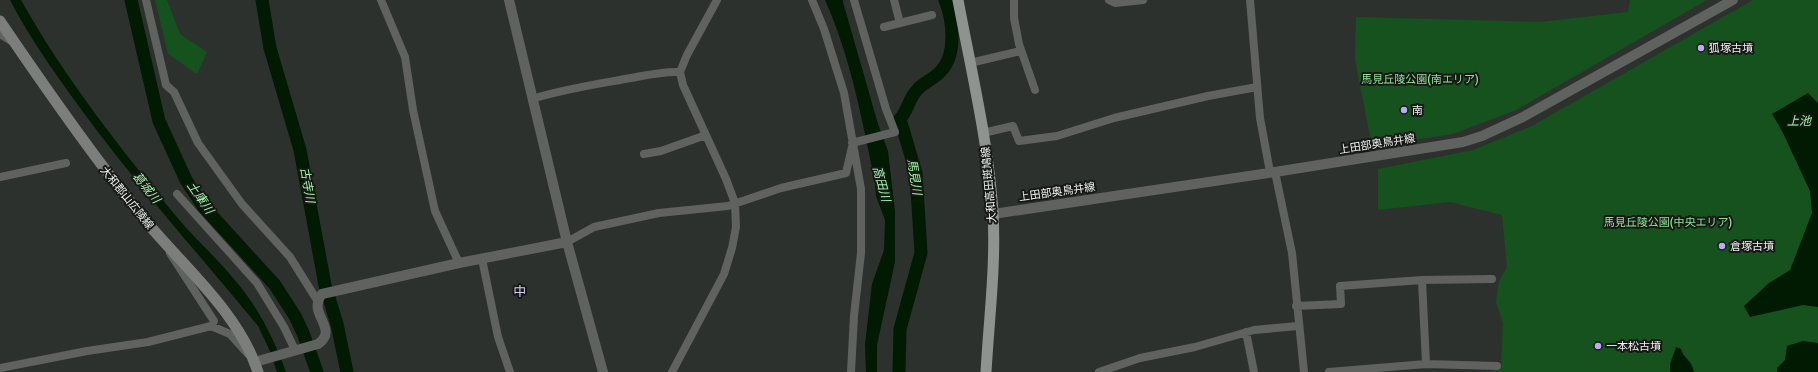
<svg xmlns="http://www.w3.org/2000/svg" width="1818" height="372" viewBox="0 0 1818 372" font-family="Signika,'Noto Sans JP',sans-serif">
<rect width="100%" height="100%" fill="#2d312d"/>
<!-- green -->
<path fill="#15521e" d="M155 0H167L180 34 207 52 197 74 168 54Z
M1630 0H1707L1516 110 1453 134 1372 146 1355 60 1356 17 1540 22 1628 12Z
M1753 0H1818V372H1485L1501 369 1503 323 1496 302 1499 281 1507 267 1502 215 1450 202 1378 210V169L1473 150 1530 127Z"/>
<!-- water -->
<path fill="#001b01" d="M10 0H21C64 77 120 148 176 216 194 238 215 256 233 278 257 305 274 338 286 372H277L269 349 258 326C193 247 124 171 65 87 45 59 26 31 10 0Z
M825 0H843V2L878 124 888 151 895 211V262L877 345V372H866L865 344 872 284 884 250 885 220 876 196 875 182C862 120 851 58 825 0Z
M1808 93 1818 103V307L1803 305 1750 317 1744 306 1769 283 1790 270 1812 213 1810 191 1782 131 1772 114Z
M1803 341 1818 343V372H1777V368L1785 360 1787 346Z
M1676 347 1681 349C1685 361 1691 358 1694 372H1670V364Z"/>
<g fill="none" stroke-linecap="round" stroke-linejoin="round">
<!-- river -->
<path stroke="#001b01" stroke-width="13" d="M131 0 159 121 186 180 203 206 275 285 295 316 303 333 317 372
M262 0 270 48 300 150 325 285 337 324 347 372
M899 372 900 329 921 253 916 173 900 119C908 110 909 98 917 90 924 82 934 79 941 71 957 54 953 20 945 0"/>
<!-- minor -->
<path stroke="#606260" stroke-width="8" d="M146 0 166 85 174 92 198 143 242 204 290 257 317 300
M381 0 405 57 413 110 435 211 459 263
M812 0 824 29 844 93 861 189V253L854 316 851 372
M894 0 900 23
M1014 0V18L1019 44 1035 90
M1109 0 1115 3 1143 0
M1250 0 1260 118 1270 172
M884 27 932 15
M0 34 13 42
M970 63 1021 51
M532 99C564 89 598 84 631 78 647 75 663 71 680 72
M983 133 1013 126 1019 141 1057 136 1114 118 1208 96 1257 87
M852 143 895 132 886 109 854 0
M644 154 661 151 706 135
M1275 172 1292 253 1304 372
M0 177 66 163
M177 194 257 283 284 327 295 350
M567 242 594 227 659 213 728 206 781 188 846 173 852 147
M170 253 214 321 211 326
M482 259 498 337 510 372
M1422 280 1426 364
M1296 306 1341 304 1340 286 1422 280 1492 279
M1246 332 1254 372
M0 368 87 351 148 342 211 326 230 334 248 354
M672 372 724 274 732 248 736 227 735 203 726 179 683 85 680 72 687 55 717 0
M1099 372 1140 358 1195 347 1254 330 1298 326
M1329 372 1426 364 1497 366"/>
<!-- tertiary -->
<path stroke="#606260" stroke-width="10" d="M509 0 567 242 603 372
M993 214 1275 172 1463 142 1482 136 1523 117 1733 0
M255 362 318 344C340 329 306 313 322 294L459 263 567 242"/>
<!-- secondary -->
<path stroke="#7b7e7b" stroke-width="11" d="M0 21C44 86 89 151 139 213 179 263 238 310 258 372"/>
<!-- primary -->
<path stroke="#8f938f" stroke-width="11" d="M958 0C971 70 988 140 993 212 996 265 989 319 986 372"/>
</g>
<!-- markers -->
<g fill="#bda9f5" stroke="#171917" stroke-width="1.5">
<circle cx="1701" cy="48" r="4"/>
<circle cx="1404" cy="110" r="4"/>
<circle cx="1722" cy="246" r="4"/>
<circle cx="1598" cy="346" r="4"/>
</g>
<g text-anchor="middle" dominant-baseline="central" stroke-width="4" stroke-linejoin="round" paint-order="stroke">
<!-- poi labels -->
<g font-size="11" fill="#eff2ef" stroke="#171917" text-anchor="start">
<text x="1709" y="48">狐塚古墳</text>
<text x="1412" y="110">南</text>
<text x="1730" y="246">倉塚古墳</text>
<text x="1606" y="346">一本松古墳</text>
</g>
<!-- park labels -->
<g font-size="11" fill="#8ce291" stroke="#171917">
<text x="1420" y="79">馬見丘陵公園(南エリア)</text>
<text x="1668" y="222">馬見丘陵公園(中央エリア)</text>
</g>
<!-- street labels -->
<g font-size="11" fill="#eff2ef" stroke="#171917">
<text transform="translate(1377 144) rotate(-9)">上田部奥鳥井線</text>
<text transform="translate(989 185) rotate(-95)">大和高田斑鳩線</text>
<text transform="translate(1057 192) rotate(-8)">上田部奥鳥井線</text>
<text transform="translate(127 198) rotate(51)">大和郡山広陵線</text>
</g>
<!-- water labels -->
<g font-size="12" font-style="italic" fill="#9ef5a3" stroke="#171917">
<text x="1799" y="121">上池</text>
<text transform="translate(914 177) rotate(81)">馬見川</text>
<text transform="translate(881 184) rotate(75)">高田川</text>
<text transform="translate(307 185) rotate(80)">古寺川</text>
<text transform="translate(146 188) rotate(51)">葛城川</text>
<text transform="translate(200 198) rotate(55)">土庫川</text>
</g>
<!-- quarter labels -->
<g font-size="13" fill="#d2c9f4" stroke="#171917">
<text x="520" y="292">中</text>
</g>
</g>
</svg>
